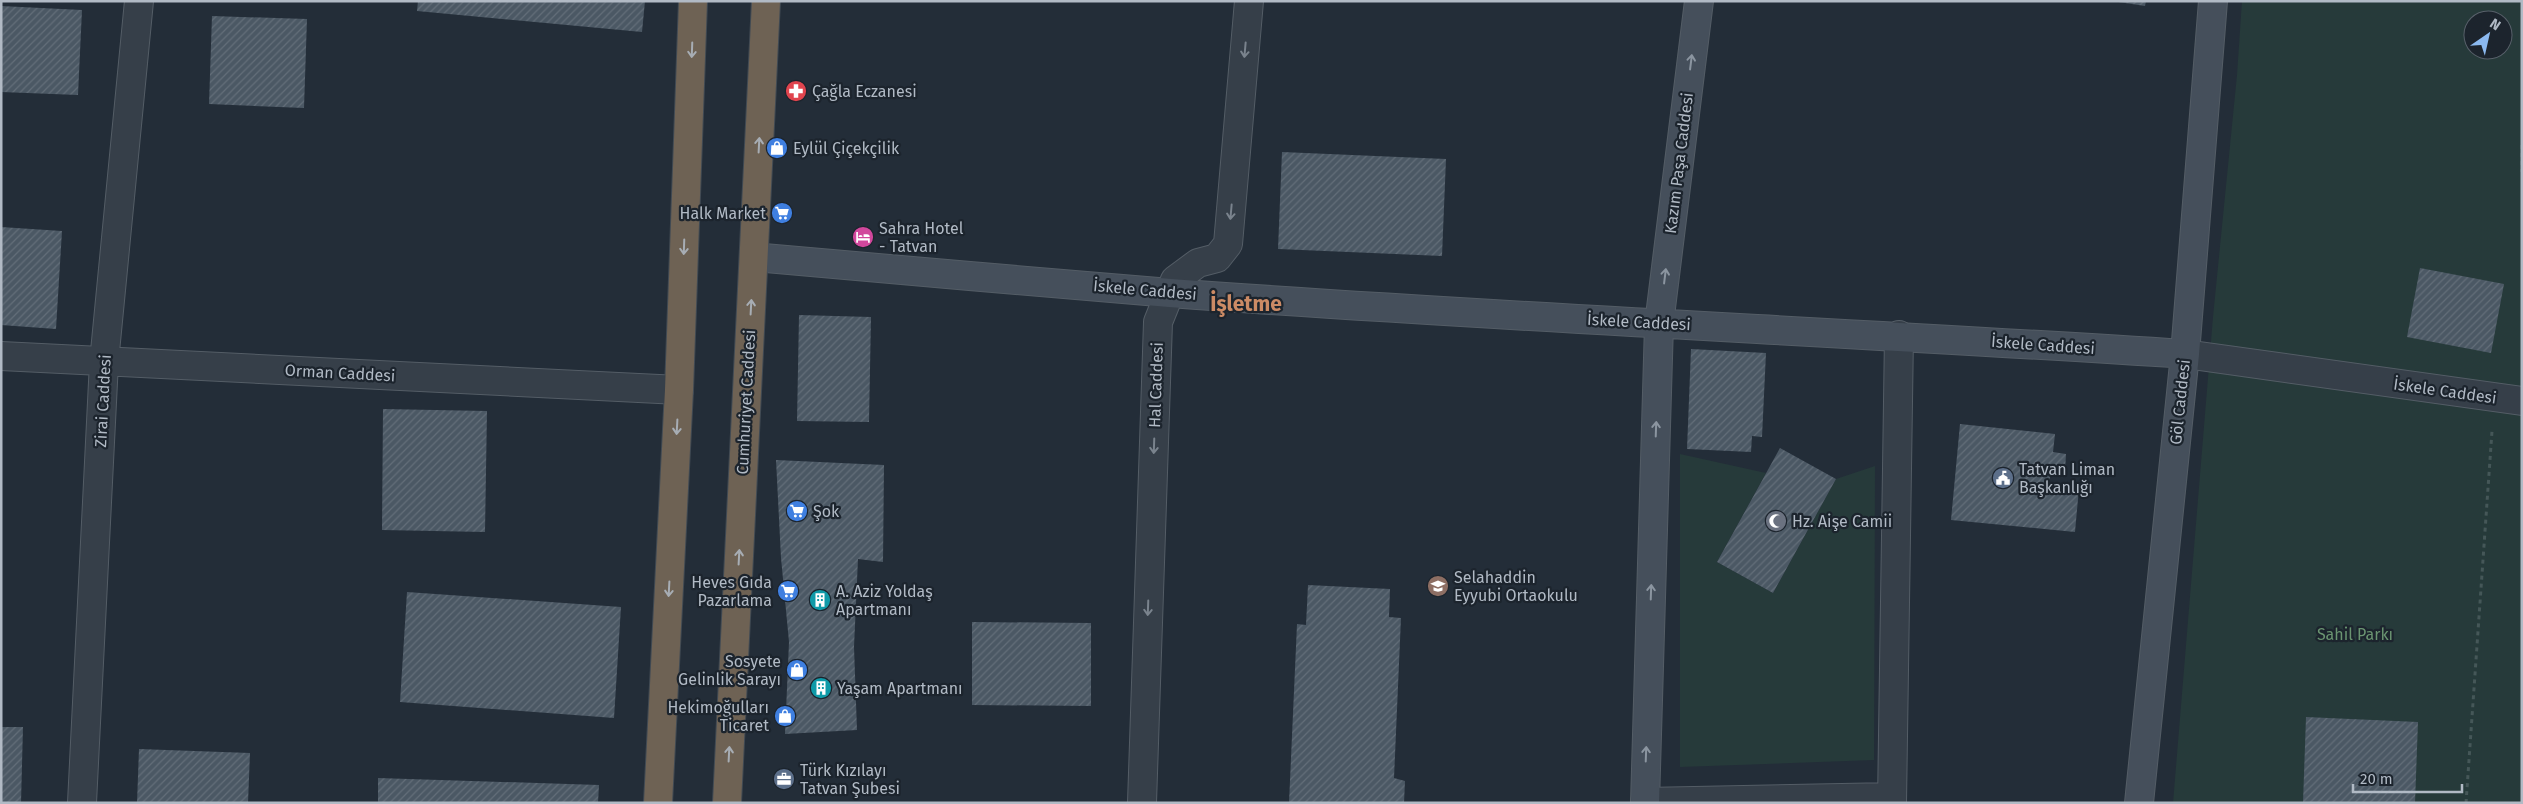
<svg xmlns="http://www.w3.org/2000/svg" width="2523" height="804" viewBox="0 0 2523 804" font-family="'Fira Sans',sans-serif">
<defs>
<pattern id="building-hatch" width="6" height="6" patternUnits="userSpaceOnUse" patternTransform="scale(1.25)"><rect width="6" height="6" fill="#4b5864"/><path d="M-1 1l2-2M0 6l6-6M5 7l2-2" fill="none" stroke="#636e79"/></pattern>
</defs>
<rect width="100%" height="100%" fill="#232d38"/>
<!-- green -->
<path fill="#263a3a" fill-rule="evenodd" d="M2242 1H2522V803H2173L2213 317 2237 75ZM2473 20H2503V50H2473Z
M1680 454 1766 473 1717 562 1773 593 1836 479 1875 466 1874 760 1680 767Z"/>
<!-- building -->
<path fill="url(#building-hatch)" d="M418 1H645L642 32 417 11Z
M2112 1H2146L2145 6Z
M1 6 82 10 78 95 1 92Z
M212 16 307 19 304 108 209 104Z
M1282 152 1446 159 1442 256 1278 249Z
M1 227 62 231 56 329 1 325Z
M2420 268 2504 284 2491 353 2407 337Z
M799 315 871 317 869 422 797 421Z
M1691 349 1766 353 1762 437 1752 436 1751 452 1687 449Z
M383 409 487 411 485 532 382 530Z
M1960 424 2055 434 2053 452 2066 454 2065 471 2051 469 2049 484 2079 488 2075 532 1951 520Z
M1780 448 1836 479 1773 593 1717 562Z
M776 460 884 465 883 562 858 559 854 647 857 730 785 734 789 642 781 558Z
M1308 585 1390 589 1389 617 1401 618 1394 778 1405 781 1404 803H1289L1297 624 1306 625Z
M407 592 621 607 614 718 400 702Z
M972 622 1091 623V706L972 705Z
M2306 717 2418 722 2415 803H2303Z
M1 727H23L21 803H1Z
M139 749 250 753 248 803H137Z
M378 778 599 785 598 803H378Z"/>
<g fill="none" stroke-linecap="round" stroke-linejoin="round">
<!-- street casing -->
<g stroke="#545d66" stroke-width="30">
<path id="street" d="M2185 354 2522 401
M1 356 679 390
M1645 802 1892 797
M82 803 104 362 139 1
M1142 803 1158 322 1175 280 1198 263 1217 258 1228 244 1249 1
M1892 803 1899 335"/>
</g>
<!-- secondary casing -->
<g stroke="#545d66" stroke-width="30">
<path id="secondary" d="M754 257C893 269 1031 282 1170 293 1508 318 1847 332 2185 354
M1645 803 1659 324 1699 1
M2139 803 2185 354 2213 1"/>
</g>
<!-- highway casing -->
<g stroke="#414a53" stroke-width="30">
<path id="highway" d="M658 803 679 390 693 1
M727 803 766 1"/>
</g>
<!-- path -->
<path stroke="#455758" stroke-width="3" stroke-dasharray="4 4" stroke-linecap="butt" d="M2522 145V172
M2466 803 2492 431"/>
<!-- street -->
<use href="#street" stroke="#363f49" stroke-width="28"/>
<!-- secondary -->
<use href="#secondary" stroke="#454f5b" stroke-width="28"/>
<!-- highway -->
<use href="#highway" stroke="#6e6254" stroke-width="28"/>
</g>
<!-- one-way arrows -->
<defs><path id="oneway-shaft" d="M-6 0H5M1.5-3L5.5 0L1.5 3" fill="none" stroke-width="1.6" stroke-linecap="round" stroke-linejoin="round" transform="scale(1.25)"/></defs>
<g stroke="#a7adb4">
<use href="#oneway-shaft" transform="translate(692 50) rotate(92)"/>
<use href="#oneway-shaft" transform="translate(759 145) rotate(-87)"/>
<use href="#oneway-shaft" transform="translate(684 247) rotate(92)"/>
<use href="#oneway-shaft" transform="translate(751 307) rotate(-87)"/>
<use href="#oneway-shaft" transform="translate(677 427) rotate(93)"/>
<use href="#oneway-shaft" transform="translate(739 557) rotate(-87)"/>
<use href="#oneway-shaft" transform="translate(669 589) rotate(93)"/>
<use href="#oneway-shaft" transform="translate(729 754) rotate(-87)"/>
</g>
<g stroke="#7a838d">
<use href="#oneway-shaft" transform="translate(1245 50) rotate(95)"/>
<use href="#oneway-shaft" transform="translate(1231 212) rotate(95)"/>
<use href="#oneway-shaft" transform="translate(1154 446) rotate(92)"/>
<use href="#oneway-shaft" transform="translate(1148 608) rotate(92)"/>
</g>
<g stroke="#8b95a0">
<use href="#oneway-shaft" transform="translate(1691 62) rotate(-83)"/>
<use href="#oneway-shaft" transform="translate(1665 276) rotate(-83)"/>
<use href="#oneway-shaft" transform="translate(1656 429) rotate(-88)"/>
<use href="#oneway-shaft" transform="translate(1651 592) rotate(-88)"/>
<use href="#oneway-shaft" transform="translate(1646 754) rotate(-88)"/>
</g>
<!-- icons -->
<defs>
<g id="pharmacy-disc" transform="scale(1.125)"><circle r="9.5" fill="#e0444e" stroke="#1c242d"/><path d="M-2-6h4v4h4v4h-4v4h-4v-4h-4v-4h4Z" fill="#fff"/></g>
<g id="shop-disc" transform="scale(1.125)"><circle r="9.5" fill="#3f7fe0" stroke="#1c242d"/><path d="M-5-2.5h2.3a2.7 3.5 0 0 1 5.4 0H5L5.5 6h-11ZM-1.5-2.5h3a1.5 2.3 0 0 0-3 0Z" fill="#fff"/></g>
<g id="supermarket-disc" transform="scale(1.125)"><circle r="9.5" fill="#3f7fe0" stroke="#1c242d"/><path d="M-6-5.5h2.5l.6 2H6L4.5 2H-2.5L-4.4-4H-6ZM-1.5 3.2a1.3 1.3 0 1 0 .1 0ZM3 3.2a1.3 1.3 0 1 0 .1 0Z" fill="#fff"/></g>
<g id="hotel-disc" transform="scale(1.125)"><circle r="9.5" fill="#d1479c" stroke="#1c242d"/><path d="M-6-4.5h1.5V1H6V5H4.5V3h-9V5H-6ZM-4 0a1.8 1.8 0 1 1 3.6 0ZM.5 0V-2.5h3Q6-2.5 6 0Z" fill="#fff"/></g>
<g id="civic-disc" transform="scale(1.125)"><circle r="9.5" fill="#5c6f8a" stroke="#1c242d"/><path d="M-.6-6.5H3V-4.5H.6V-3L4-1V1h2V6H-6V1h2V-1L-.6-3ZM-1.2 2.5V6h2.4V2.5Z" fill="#fff"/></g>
<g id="mosque-disc" transform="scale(1.125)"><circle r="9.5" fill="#6b7280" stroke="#1c242d"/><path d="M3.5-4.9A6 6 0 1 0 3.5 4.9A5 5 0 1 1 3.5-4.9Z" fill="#fff"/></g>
<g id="school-disc" transform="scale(1.125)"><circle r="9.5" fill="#8d6e63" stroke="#1c242d"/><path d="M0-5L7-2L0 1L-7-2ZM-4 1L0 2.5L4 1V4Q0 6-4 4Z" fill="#fff"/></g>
<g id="building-disc" transform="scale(1.125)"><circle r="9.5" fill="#0f9aa8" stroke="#1c242d"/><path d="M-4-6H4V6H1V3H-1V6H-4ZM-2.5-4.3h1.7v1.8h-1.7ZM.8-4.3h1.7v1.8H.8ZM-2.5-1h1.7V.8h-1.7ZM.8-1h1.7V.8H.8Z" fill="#fff"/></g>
<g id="office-disc" transform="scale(1.125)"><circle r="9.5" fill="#5c6f8a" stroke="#1c242d"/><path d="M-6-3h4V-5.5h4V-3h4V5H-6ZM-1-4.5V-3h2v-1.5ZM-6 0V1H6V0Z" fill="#fff"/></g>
</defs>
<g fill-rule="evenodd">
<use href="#pharmacy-disc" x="796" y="91"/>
<use href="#shop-disc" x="777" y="148"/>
<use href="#supermarket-disc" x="782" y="213"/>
<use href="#hotel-disc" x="863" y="237"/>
<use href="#civic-disc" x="2003" y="478"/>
<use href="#supermarket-disc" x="797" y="511"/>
<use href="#mosque-disc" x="1776" y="521"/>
<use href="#school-disc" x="1438" y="586"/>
<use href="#supermarket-disc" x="788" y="591"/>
<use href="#building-disc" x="820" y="600"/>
<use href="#shop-disc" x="797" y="670"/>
<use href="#building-disc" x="821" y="688"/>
<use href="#shop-disc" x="785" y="716"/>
<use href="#office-disc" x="784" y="779"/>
</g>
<g text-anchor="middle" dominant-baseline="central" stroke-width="4.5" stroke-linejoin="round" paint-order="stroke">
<!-- poi labels -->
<g font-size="16" fill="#b1bac5" stroke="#1c242d" text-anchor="start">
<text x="812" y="91">Çağla Eczanesi</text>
<text x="793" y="148">Eylül Çiçekçilik</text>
<text x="766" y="213" text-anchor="end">Halk Market</text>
<text x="879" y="228">Sahra Hotel<tspan x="879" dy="18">- Tatvan</tspan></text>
<text x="2019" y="469">Tatvan Liman<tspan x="2019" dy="18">Başkanlığı</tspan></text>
<text x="813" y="511">Şok</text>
<text x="1792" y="521">Hz. Aişe Camii</text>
<text x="1454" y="577">Selahaddin<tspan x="1454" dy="18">Eyyubi Ortaokulu</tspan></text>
<text x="772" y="582" text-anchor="end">Heves Gıda<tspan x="772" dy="18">Pazarlama</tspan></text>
<text x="836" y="591">A. Aziz Yoldaş<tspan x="836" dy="18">Apartmanı</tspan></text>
<text x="781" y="661" text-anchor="end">Sosyete<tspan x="781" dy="18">Gelinlik Sarayı</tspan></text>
<text x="837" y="688">Yaşam Apartmanı</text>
<text x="769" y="707" text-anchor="end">Hekimoğulları<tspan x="769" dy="18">Ticaret</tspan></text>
<text x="800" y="770">Türk Kızılayı<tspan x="800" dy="18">Tatvan Şubesi</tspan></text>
</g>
<!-- street labels -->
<g font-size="16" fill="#b1bac5" stroke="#1c242d">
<text transform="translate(1679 163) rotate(-83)">Kazım Paşa Caddesi</text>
<text transform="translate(1145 290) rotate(5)">İskele Caddesi</text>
<text transform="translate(1639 322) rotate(3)">İskele Caddesi</text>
<text transform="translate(2043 345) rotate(4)">İskele Caddesi</text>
<text transform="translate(340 373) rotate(3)">Orman Caddesi</text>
<text transform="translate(1156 385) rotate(-88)">Hal Caddesi</text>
<text transform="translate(2445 391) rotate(8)">İskele Caddesi</text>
<text transform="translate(103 401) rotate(-87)">Zirai Caddesi</text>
<text transform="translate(746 402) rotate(-87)">Cumhuriyet Caddesi</text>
<text transform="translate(2180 402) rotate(-84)">Göl Caddesi</text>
</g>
<!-- park labels -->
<g font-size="16" fill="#6a9471" stroke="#1c242d">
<text x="2355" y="634">Sahil Parkı</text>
</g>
<!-- district labels -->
<g font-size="21" font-weight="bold" fill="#cc8b65" stroke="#1c242d">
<text x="1246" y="304">İşletme</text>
</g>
</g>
<!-- border -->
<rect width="2523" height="804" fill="none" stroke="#b1bac5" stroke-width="5"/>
<!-- north arrow -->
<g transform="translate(2488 35) rotate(34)"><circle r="24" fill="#1c242d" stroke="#58606a"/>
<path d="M0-4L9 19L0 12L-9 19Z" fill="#8bb9f0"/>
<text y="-8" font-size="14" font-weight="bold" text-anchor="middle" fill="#b1bac5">N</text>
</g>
<!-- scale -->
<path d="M2353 784v8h109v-8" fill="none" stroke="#b1bac5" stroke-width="2.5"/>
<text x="2360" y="784" font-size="15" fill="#b1bac5" stroke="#1c242d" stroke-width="4" paint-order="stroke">20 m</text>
</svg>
